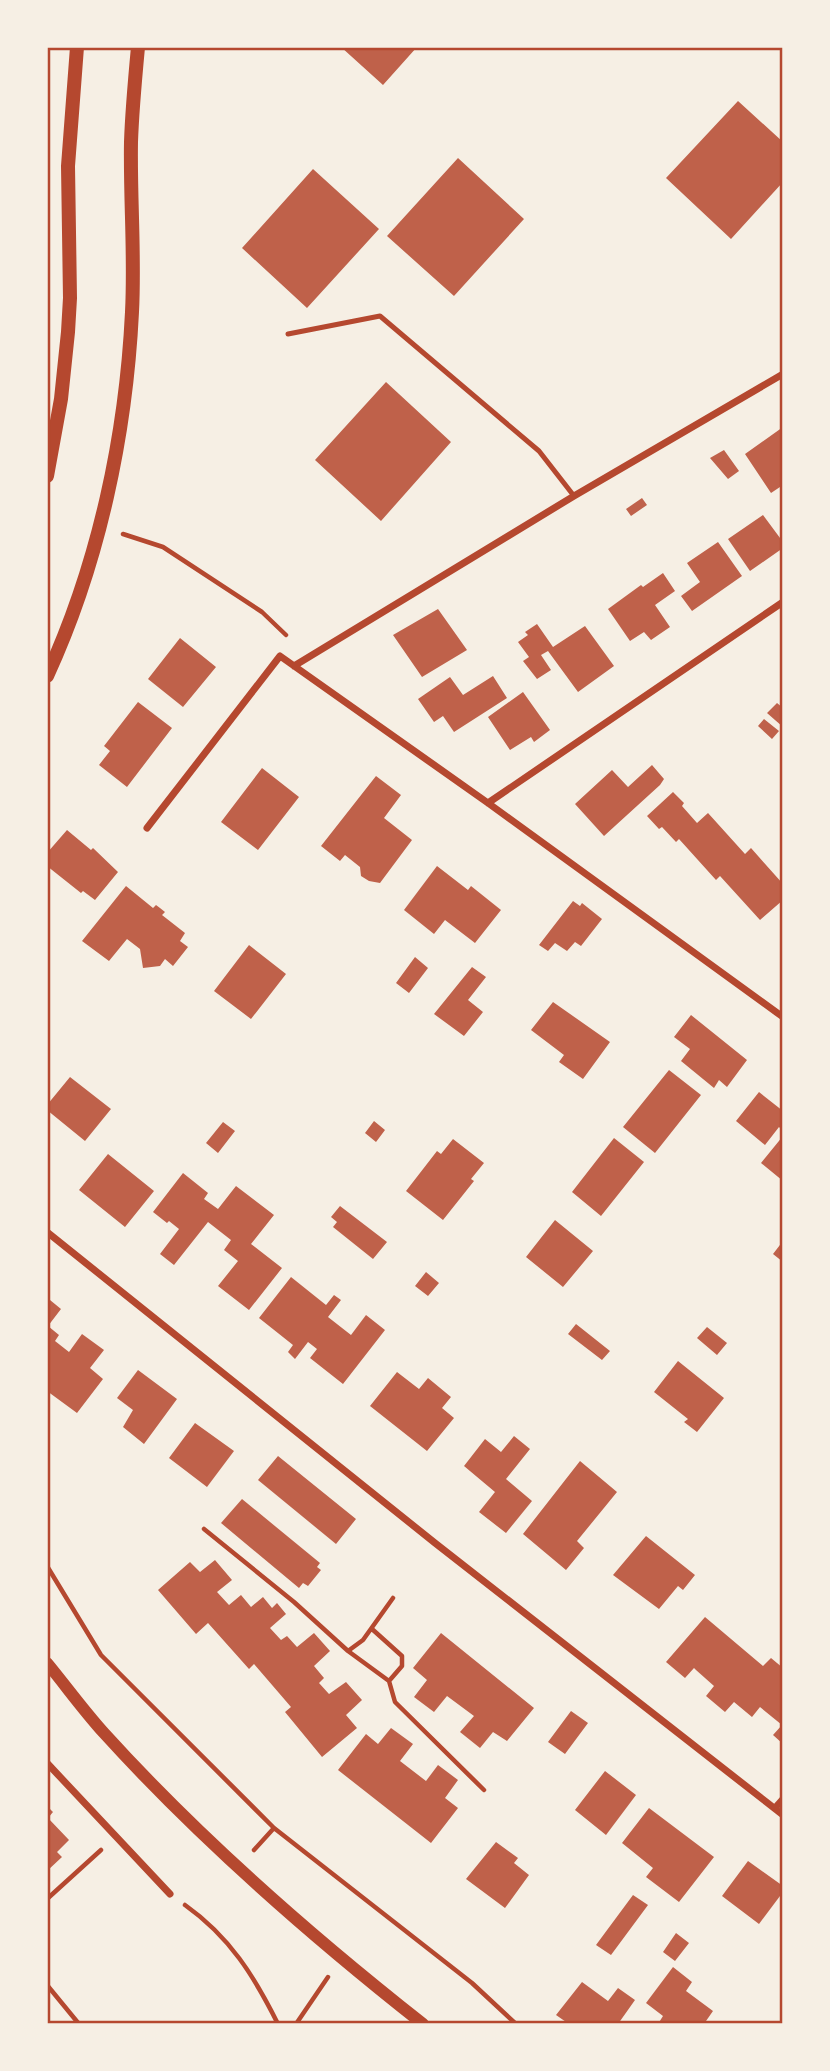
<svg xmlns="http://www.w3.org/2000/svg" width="830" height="2071" viewBox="0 0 830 2071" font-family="'Work Sans',sans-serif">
<rect width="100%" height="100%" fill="#f6efe4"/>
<!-- building -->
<path fill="#bf614a" d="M341 47H417L383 85Z
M738 101 783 142V182L731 239 666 178Z
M458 158 524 219 454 296 387 236Z
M313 169 379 229 307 308 242 248Z
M386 382 451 442 381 521 315 460Z
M783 427V485L771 493 745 454Z
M724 450 739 471 728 479 710 458Z
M642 498 647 505 631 516 626 509Z
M763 515 783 542V548L750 571 728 539Z
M718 542 742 576 692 611 681 596 700 582 687 563Z
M663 573 675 591 655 605 670 627 651 640 644 632 630 641 608 609 641 585 643 587Z
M438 609 467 650 422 677 393 635Z
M537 624 553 647 585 626 614 666 578 692 548 651 541 655 551 670 537 679 523 661 529 657 518 642 528 635 525 632Z
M180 638 216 667 183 707 148 679Z
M493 676 507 698 454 732 443 716 434 722 418 699 450 677 463 695Z
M523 692 550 730 534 742 531 737 510 750 488 717Z
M138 702 172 728 127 787 99 765 110 751 104 746Z
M777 703 783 708V727L767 713Z
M764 719 779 731 772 739 758 726Z
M652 765 664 779 660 785 604 836 575 804 612 770 628 787Z
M262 768 299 797 258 850 221 822Z
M376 776 401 795 384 818 412 840 380 883 369 881 361 876 360 867 345 855 340 861 321 846Z
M673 792 684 803 682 806 697 823 708 813 745 854 751 848 783 884V900L760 920 720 876 716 880 679 839 676 842 662 827 659 829 647 816Z
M67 830 91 850 93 848 118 872 95 900 83 891 81 893 47 866V853Z
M437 866 468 890 471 886 501 910 475 943 445 920 434 934 404 910Z
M126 886 153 908 156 905 160 908 165 912 162 915 185 933 180 941 188 947 173 966 165 959 160 966 143 968 140 949 127 939 109 961 82 941Z
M573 901 580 906 582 903 602 919 581 946 575 942 567 951 555 943 548 951 539 945Z
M249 945 286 974 251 1019 214 991Z
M415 957 428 968 409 993 396 983Z
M472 967 486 977 468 1000 483 1012 464 1036 434 1014Z
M553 1002 610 1042 583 1079 559 1062 564 1055 531 1030Z
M691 1015 747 1060 727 1087 719 1080 714 1088 681 1061 690 1049 674 1037Z
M669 1070 701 1095 655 1153 623 1127Z
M70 1077 111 1109 85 1141 47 1110V1105Z
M759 1092 783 1111V1131L779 1127 765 1145 736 1121Z
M374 1121 385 1130 376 1142 365 1133Z
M223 1122 235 1131 218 1153 206 1143Z
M783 1136V1181L761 1163Z
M614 1138 644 1162 601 1216 572 1192Z
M453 1139 484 1163 471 1179 474 1181 443 1220 406 1191 437 1151 441 1154Z
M108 1154 154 1191 125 1227 79 1190Z
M183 1173 208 1193 204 1199 218 1209 236 1186 274 1215 251 1244 282 1268 249 1310 218 1286 238 1261 224 1250 231 1240 208 1222 174 1265 160 1254 179 1229 169 1221 167 1223 153 1212Z
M340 1206 387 1242 373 1259 333 1227 337 1222 331 1217Z
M555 1220 593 1251 563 1287 526 1257Z
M783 1241V1262L773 1254Z
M426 1272 439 1283 428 1296 415 1286Z
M291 1277 326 1305 334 1295 341 1300 328 1317 351 1335 366 1315 385 1330 343 1384 310 1358 317 1349 308 1342 295 1359 288 1352 293 1345 259 1318Z
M50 1300 61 1309 48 1326 59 1335 55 1341 69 1352 82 1334 104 1350 90 1368 103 1379 77 1413 47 1391V1304Z
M576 1324 610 1351 602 1360 568 1334Z
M707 1327 727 1343 717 1355 697 1338Z
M678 1361 724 1398 697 1432 684 1422 688 1419 654 1392Z
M138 1370 177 1399 144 1444 123 1427 133 1410 117 1398Z
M397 1372 419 1389 428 1378 451 1397 442 1408 454 1418 427 1451 370 1406Z
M195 1423 234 1451 207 1487 169 1458Z
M514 1436 530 1449 506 1479 532 1501 506 1533 479 1512 495 1492 464 1466 485 1439 501 1452Z
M278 1456 356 1519 336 1544 258 1480Z
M580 1461 617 1492 577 1541 584 1548 566 1570 523 1534Z
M242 1499 320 1563 317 1567 321 1570 308 1586 303 1583 299 1588 221 1523Z
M646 1536 695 1575 683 1590 678 1586 659 1609 613 1575Z
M215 1560 232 1580 217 1592 229 1605 241 1595 251 1607 263 1597 272 1608 277 1603 286 1614 270 1628 281 1640 287 1636 297 1647 314 1633 330 1651 314 1666 324 1678 319 1683 329 1694 346 1682 362 1700 346 1715 357 1728 322 1757 285 1712 291 1707 254 1664 249 1669 208 1623 196 1634 158 1590 190 1562 200 1572Z
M705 1617 763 1666 771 1658 783 1668V1744L773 1735 782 1725 760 1707 752 1717 734 1702 725 1712 706 1696 714 1686 696 1670 694 1668 685 1678 666 1662Z
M441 1633 534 1708 507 1741 493 1732 480 1748 460 1732 474 1716 447 1696 434 1712 414 1697 427 1680 413 1668Z
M571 1711 588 1723 565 1754 548 1742Z
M391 1728 413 1744 400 1761 426 1781 438 1765 458 1780 445 1798 458 1808 431 1843 338 1770 366 1734 378 1744Z
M605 1771 636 1795 606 1835 575 1810Z
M47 1806 53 1812 48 1818 69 1840 57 1852 62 1857 47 1871Z
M649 1808 714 1857 679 1902 646 1877 653 1868 622 1843Z
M496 1842 518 1858 514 1863 529 1875 505 1908 466 1879Z
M748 1861 783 1886V1892L759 1924 722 1896Z
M633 1895 648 1905 611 1955 596 1945Z
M676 1933 689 1943 675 1961 663 1952Z
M673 1967 692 1982 686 1991 713 2011 706 2021 710 2024H658L663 2016 646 2003Z
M582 1982 608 2001 618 1988 635 2000 618 2024H569L556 2015Z"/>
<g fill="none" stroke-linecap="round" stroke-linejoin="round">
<!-- path -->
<path stroke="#b5482f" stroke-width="4.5" d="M123 534 163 547 262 612 286 635
M204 1529 294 1602 348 1651 389 1681 395 1702 484 1790
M47 1566 101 1655 274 1828 472 1983 516 2024
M372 1629 402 1656V1666L389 1681
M348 1651 363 1640 393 1598
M254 1850 274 1828
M47 1899 101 1850
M185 1905C230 1937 254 1976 278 2024
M47 1985 79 2024
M296 2024 328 1977"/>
<!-- service -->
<path stroke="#b5482f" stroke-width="5" d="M288 334 380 316 539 451 574 496"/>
<!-- minor -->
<path stroke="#b5482f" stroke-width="7" d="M294 666 574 496 783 374
M488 803 783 602
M147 828 280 656 488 803 783 1017
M47 1232 435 1543 783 1815
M47 1763 170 1894
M775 1808 783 1799"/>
<!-- tertiary -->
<path stroke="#b5482f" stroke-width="12" d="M47 1663C66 1686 84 1711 104 1733 201 1840 310 1935 423 2024"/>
<!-- secondary -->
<path stroke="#b5482f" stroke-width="14" d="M47 476 61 399 68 332 70 298 68 166 77 47
M47 676C99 563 126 435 132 312 135 255 130 199 131 142 132 111 135 79 138 47"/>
</g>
<!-- border -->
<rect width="830" height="2071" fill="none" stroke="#f6efe4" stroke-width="98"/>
<rect x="49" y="49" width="732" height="1973" fill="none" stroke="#b5482f" stroke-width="2.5"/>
</svg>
